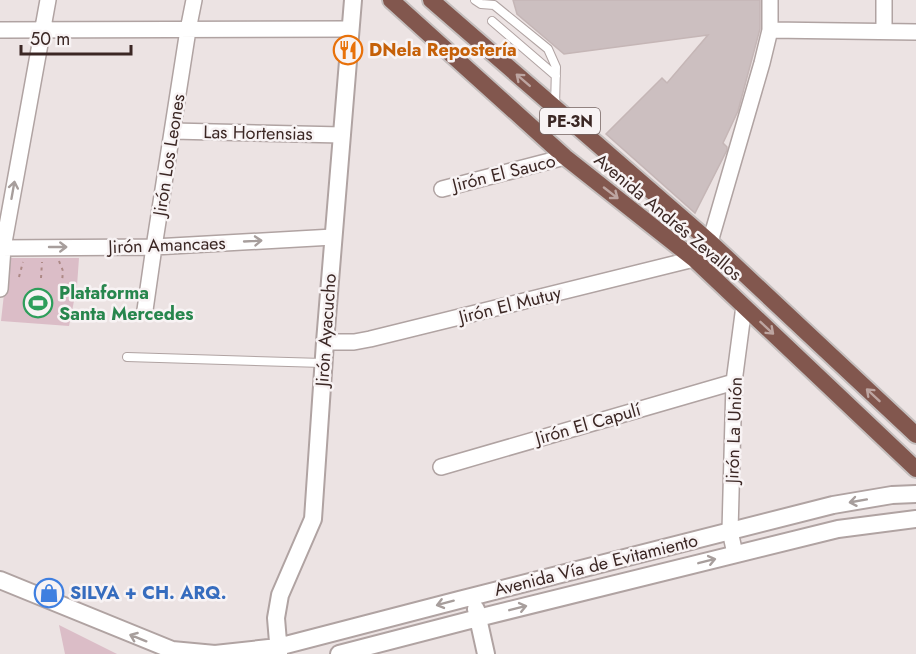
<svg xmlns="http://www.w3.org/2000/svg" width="916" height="654" viewBox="0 0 916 654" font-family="Jost,sans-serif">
<rect width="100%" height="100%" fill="#ece3e3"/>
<!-- green -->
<path fill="#dbbdc7" d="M8 258H79L77 286 69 326 1 321Z
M59 625 117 654H65Z"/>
<!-- building -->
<path fill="#ccbfc0" stroke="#c5b6b6" stroke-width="1.5" d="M513 0H760V29L738 111 723 143 727 147V150L695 213 606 134 662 78 667 83 708 35 564 54 517 14Z"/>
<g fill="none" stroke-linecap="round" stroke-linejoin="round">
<!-- service casing -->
<g stroke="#b0a3a2" stroke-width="10">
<path id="service" d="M475 0 481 4 494 5 548 49 556 67 555 107
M492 21 556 76
M127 357 323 363"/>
</g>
<!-- minor casing -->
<g stroke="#b0a3a2" stroke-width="18">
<path id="minor" d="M0 30 350 29
M770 30 916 32
M884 31V0
M173 131 342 135
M442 189 565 157
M0 248 154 247 333 237
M0 289 3 248 48 0
M145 310 154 247 188 30 194 0
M325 342H354L370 339 694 259 710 242 762 63 770 30V0
M441 467 734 382
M735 554 730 531 734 382 744 306"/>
</g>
<!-- tertiary casing -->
<g stroke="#b0a3a2" stroke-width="20">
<path id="tertiary" d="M0 580 172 650 215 654 278 647 459 600 833 505 892 495 916 494
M476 609 486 654
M279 654 276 618 280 595 313 519 325 342 353 0
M339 654 478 618 838 529 916 519"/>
</g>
<!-- trunk casing -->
<g stroke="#c4bebd" stroke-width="20">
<path id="trunk" d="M391 0 565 157 694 259 916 469
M431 0 710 242 916 435"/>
</g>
<!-- path -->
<path stroke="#ad8986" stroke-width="2" stroke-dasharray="3 4.5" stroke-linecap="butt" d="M59 261 63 271 62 282
M19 277 23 262
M41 278 42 262"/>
<!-- service -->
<use href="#service" stroke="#fff" stroke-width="8"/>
<!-- minor -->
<use href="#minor" stroke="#fff" stroke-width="15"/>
<!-- tertiary -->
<use href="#tertiary" stroke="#fff" stroke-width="16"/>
<!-- trunk -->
<use href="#trunk" stroke="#82574e" stroke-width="16"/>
</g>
<!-- one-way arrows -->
<defs><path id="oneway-shaft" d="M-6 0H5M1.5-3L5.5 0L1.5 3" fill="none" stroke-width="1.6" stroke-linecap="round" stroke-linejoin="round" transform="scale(1.5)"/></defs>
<g stroke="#bda5a1">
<use href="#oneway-shaft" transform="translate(523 80) rotate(-139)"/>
<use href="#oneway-shaft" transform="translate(611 193) rotate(38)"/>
<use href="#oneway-shaft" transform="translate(767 328) rotate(43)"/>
<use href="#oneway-shaft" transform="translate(873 395) rotate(-137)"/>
</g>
<g stroke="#a79e9c">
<use href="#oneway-shaft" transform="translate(13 190) rotate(-80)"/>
<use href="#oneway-shaft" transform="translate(253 241) rotate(-3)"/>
<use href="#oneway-shaft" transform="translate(58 247)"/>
<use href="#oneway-shaft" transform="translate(858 501) rotate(170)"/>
<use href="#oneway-shaft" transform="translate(707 561) rotate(-14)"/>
<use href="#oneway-shaft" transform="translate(445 603) rotate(165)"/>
<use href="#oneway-shaft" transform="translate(518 608) rotate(-14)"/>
<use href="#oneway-shaft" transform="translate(138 638) rotate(-158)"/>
</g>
<!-- icons -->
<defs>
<g id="restaurant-ring" transform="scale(1.5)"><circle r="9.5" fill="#f8f3f4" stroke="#e8710a" stroke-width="1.5"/><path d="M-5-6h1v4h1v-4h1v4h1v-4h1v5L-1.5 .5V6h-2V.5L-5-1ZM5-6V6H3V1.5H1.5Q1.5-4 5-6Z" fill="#e8710a"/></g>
<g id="stadium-ring" transform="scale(1.5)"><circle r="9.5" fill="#f8f3f4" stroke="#2e9e5b" stroke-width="1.5"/><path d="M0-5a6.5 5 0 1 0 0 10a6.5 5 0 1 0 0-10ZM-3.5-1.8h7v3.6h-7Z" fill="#2e9e5b"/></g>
<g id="shop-ring" transform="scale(1.5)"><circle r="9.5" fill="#f8f3f4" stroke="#3f7fe0" stroke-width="1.5"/><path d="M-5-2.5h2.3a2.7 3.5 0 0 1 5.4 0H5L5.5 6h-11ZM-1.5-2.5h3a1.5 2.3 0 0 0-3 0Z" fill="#3f7fe0"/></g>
</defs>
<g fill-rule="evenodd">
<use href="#restaurant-ring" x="348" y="50"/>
<use href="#stadium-ring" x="38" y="303"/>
<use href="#shop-ring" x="49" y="593"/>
</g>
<g text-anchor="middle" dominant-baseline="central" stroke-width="5" stroke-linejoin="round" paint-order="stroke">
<!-- shield labels -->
<rect fill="#f8f3f4" stroke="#746462" stroke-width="1.5" x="540" y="108" width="60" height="26" rx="4.5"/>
<g font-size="16" font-weight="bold" fill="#3b2724">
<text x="570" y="121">PE-3N</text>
</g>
<!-- food labels -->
<g font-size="18" font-weight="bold" fill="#c56008" stroke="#f8f3f4" text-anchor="start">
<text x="369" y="50">DNela Repostería</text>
</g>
<!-- street labels -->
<g font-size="18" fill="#3b2724" stroke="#f8f3f4">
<text transform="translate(258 133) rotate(1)">Las Hortensias</text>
<text transform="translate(169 155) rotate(-81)">Jirón Los Leones</text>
<text transform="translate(504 173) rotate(-14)">Jirón El Sauco</text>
<text transform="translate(668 217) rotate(40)">Avenida Andrés Zevallos</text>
<text transform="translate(167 245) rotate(-2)">Jirón Amancaes</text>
<text transform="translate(510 305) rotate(-14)">Jirón El Mutuy</text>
<text transform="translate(326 330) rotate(-86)">Jirón Ayacucho</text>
<text transform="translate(588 424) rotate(-16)">Jirón El Capulí</text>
<text transform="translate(734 430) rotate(-88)">Jirón La Unión</text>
<text transform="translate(596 565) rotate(-14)">Avenida Vía de Evitamiento</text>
</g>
<!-- leisure labels -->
<g font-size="18" font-weight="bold" fill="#27864d" stroke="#f8f3f4" text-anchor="start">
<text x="59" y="293">Plataforma<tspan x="59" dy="21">Santa Mercedes</tspan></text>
</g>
<!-- shop labels -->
<g font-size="18" font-weight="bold" fill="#366cbe" stroke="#f8f3f4" text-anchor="start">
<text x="70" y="593">SILVA + CH. ARQ.</text>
</g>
</g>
<!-- scale -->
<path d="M21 45v9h110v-9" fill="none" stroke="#3b2724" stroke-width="3"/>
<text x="30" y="45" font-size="18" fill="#3b2724" stroke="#f8f3f4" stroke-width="4.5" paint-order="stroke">50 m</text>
</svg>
